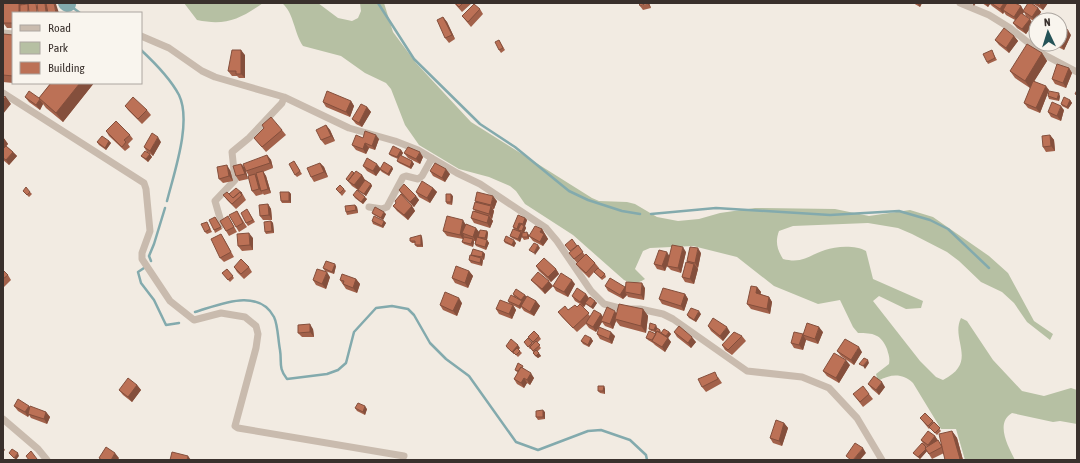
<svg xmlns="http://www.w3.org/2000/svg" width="1080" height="463" viewBox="0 0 1080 463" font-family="'Asap Condensed',sans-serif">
<rect width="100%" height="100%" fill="#f2ebe2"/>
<!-- green -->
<path fill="#b6c0a3" d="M184 3H263C240 19 226 26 197 20Z
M282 3H318L338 18 352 21 358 18 361 11 360 3H384L393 32 416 63 471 122 592 198 599 201 627 202 635 204 657 217 678 221 699 219 720 213 755 208 835 209 869 216 910 210 933 217 989 256 1008 273 1034 321 1053 334 1050 340 1027 322 1014 303 1002 292 981 282 959 261 947 252 912 234 898 228 868 223 793 226 779 231C775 242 777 249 783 259 803 264 809 255 825 250 836 246 856 245 866 251L873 279 923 301 921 308 906 309 879 296 873 301 920 361 936 377 943 380C979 362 950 340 961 318L967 321 993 360 1022 391 1044 396 1071 388 1077 390V424L1060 421 1053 422 1012 413C995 423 1008 446 1015 460H965L956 429H941L913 383C902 373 891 374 878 381L876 374 889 364C890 358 889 356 887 349 881 334 873 333 858 333L853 327 840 300 818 304 774 286 737 257 693 246 650 248 643 251 635 269 645 279C637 284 632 284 624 280L573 235 525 204 516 191 510 186 489 177 459 169 419 145 405 125 391 89 386 83 365 73 341 56 303 46C294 33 294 13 282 3Z"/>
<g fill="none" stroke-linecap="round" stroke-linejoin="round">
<!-- stream -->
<path stroke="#83aaad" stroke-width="2.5" d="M71 3 68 4 80 13
M378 3 414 59 480 124 515 147 569 191 588 200 622 211 640 214
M141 50C155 63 170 78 179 95 192 122 174 173 167 201
M651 214 716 208 830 215 899 211 930 220 948 229 989 268
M151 261 149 256 154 244 165 208
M144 268 138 272 141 283 154 300 166 325 179 323
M195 312C219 305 258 287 274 317 278 325 278 340 280 350 282 362 278 368 287 379L327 374 338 370 346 363 354 332 376 308 392 306 408 309 414 315 430 343 446 359 469 376 516 442 538 450 588 431 601 430 630 440 646 455 647 460"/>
<!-- river -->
<path stroke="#83aaad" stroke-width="16" d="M66 3 68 4"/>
<!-- minor -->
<path stroke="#c9bbae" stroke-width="7" d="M960 3 989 15 1010 28 1041 53 1077 72
M3 33 13 34
M141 36 169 48 202 71 215 77 284 97 349 128 395 141 418 150 457 173 480 184 546 228 557 241 591 291 604 304 623 309H640L663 314 673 319 747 371 802 377 829 388 857 418 882 460
M3 93 144 183 146 189 150 231 142 253V259L170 301 194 320 221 313 245 317 256 326 258 334 256 348 235 426 238 428 404 456
M369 207 382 209 387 207 403 177 406 176 418 179 422 176 432 158
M222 225 215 201 235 180 232 152 249 138 282 103 284 97
M3 419 38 449 47 460"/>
</g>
<!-- wall -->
<path fill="#a2614a" d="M3 3H21L22 4 29 6 56 4 13 13V28H7L4 24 3 25Z
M454 3H472L462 12Z
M649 3 651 8 643 10 640 6Z
M913 3H922L920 7Z
M982 3H1015L1021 6 1023 10 1038 8 1041 12 1035 22 1026 16 1024 12 1022 14 1033 24 1026 34 1017 28 1013 23 1015 20 1006 15 1004 12 1003 14 992 6 990 4 988 7Z
M1032 3H1048L1043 10Z
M480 9 483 14 471 27 466 21 462 16Z
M443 17 447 22 455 39 449 43 445 38Z
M3 34 13 35V83L3 82Z
M1071 35 1064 50 1052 44H1060Z
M1014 36 1018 41 1009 53 999 45 995 40Z
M499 40 505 50 501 53 499 50Z
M993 53 997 60 988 64 987 62Z
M1042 53 1047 61 1034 81 1049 90 1040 113 1028 108 1024 103 1032 85 1030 88 1015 78 1010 71Z
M245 55V78H239L237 76H232L228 71Z
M1069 68 1072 73 1066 88 1055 84 1052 79Z
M51 83H94L63 122 46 108 43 104 40 110 29 102 25 97 39 98Z
M1048 96H1060L1059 101 1049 99Z
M1070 100 1072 103 1068 109 1062 106 1061 104Z
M351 101 354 106 350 117 326 107 323 102Z
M125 106 147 110 151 115 142 124 128 110Z
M367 107 371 112 362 127 356 124 352 119Z
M1064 110 1061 121 1051 117 1048 112Z
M326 125 330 130 335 141 325 145 321 140Z
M264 128 282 130 286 135 266 152 254 138Z
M106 131 130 135 133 139 128 144 130 147 125 151 109 136Z
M1050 135 1054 140 1055 151 1046 152 1043 147Z
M3 137 8 144 6 146 13 152 17 156 9 165 3 160Z
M363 138 379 139 375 150 369 148 366 154 356 150 352 145Z
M109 141 111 143 106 150 99 145 97 142Z
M161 142 153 156 148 152 152 157 148 162 143 158 141 156 147 152 144 147Z
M401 150 403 153 401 156 412 161 414 164 411 169 399 163 397 161 398 159 391 156 389 154Z
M404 153 423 157 420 164 408 158Z
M267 155 271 160 273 168 263 172 266 176 271 193 264 195 262 192 263 194 256 196 252 191 249 176 246 171Z
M294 161 302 174 297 177 295 175Z
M320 163 324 167 328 177 314 182 311 177Z
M241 164 245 168 248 179 239 181 236 176Z
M363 166 381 169 392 167 393 169 389 176 382 172 380 170 376 176 367 171Z
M230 170 233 181 223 183 219 179Z
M430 171 450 174 445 182 433 176Z
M354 173 362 175 365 180 371 184 372 186 366 196 360 192 358 190 359 189 358 190 352 186 346 179Z
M433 188 437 192 430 203 419 197 416 192Z
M336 189H344L346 191 342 196Z
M399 190 416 196 419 200 414 207 402 195Z
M23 191 30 192 32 194 29 197Z
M289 192 291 194V203H282L281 201Z
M242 193 246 200 236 209 227 200 223 195Z
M353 195 367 199 363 204 355 198Z
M453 196 452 205 447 204 446 202Z
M395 201 412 206 415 211 408 220 397 211 393 206 396 203Z
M475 201H497L494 209H493L494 211 492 219 491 218 493 221 490 228 474 223 471 218 475 211 473 209 476 202Z
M268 204 271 209 272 220H263L260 216Z
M355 205 357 207 358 213 347 215 346 212Z
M237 211 247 227 239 232 236 227Z
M249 212 255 222 248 226 246 223Z
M372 213 386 214 383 220 374 215Z
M215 217 222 229 215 233 214 230Z
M525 218 527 220 525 226 526 228 524 233 529 235V239L524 240 522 237V235L520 242 512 238 510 236 514 229 513 227Z
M231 221 237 232 229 236 226 231Z
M271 221 273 223 274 233 266 234 265 232Z
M372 221H384L386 223 383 228 373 224Z
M208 224 212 232 207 234 205 232Z
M466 224 479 232 487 231 488 233 487 240 489 243 486 250 476 246 475 244V241H474V242L473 247 464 244 462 242 463 239 447 236 443 231Z
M542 229 548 239 543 246 533 241 529 236Z
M422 237 423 247H417L415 245V243H412L410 241Z
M253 238V250L242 251 238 246Z
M224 239 234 257 224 262 220 258Z
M504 241 516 243 514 247 505 243Z
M577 246 585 255 595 263 599 268H598L605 274 606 277 602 280 594 272 589 278 580 269 576 264 577 263 569 253Z
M483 252 485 254 484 260 482 259 483 260 482 266 471 263 469 260 472 256 471 255Z
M686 252 681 273 671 270 667 266 665 271 657 269 654 264 669 256Z
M701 253 698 268 697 267 698 269 694 284 685 282 682 277 687 261Z
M336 266 334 274 325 271 323 268Z
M536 266 556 269 559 274 551 282 539 271Z
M234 267H249L252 272 244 279 237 272Z
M227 269 234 278 230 282 222 273Z
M3 270 8 275 11 280 3 288Z
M469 271 473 276 468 288 455 283 452 278Z
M330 277 326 289 316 285 313 280Z
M356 279 360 284 357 293 346 289 340 280Z
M531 280 553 286 545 294Z
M575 284 568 297 556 291 553 286Z
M605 286 645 288 644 300 628 297 627 295 623 299 608 291Z
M757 287 761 292 760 294 769 297 772 302 770 314 751 309 747 304Z
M513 294 525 295 526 297 536 301 540 306 534 316 524 311 521 307 520 309 509 303 508 301 517 298 514 297Z
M586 294 589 298 597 303 593 309 587 305 586 304 584 307 580 305 590 316 601 314 603 317 617 313 643 309 648 316 646 333 620 326 616 321 613 329 605 326 602 322 596 332 589 328 586 324 577 332 562 317 558 312 568 310 577 307 580 304 575 301 572 296Z
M685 294 688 299 684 311 662 304 659 299Z
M462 303 457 316 443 310 440 305Z
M513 305 516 310 512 319 499 314 496 309Z
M701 314 696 322 689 318 687 315Z
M708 326 730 332 723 341 711 331Z
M657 327V328L660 330 661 332H669L671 334 668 338 671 342 665 352 655 345 653 343 648 340 646 338 656 333 655 332 651 331 649 329Z
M313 329 314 337H302L298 333Z
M674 332 696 342 691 348 677 337Z
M823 332 818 344 806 340 803 350 794 348 791 343 803 334Z
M597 334 615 336 612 344 600 339Z
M539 336 541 339 537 343 541 348 537 352 541 356 538 358 535 356 533 353H534L531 349H530L524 342 532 343 533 344 528 337Z
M742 336 746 341 732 355 725 350 722 345Z
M591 338 593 341 589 347 583 344 581 341Z
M506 346 520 348 518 349 522 353 518 357 514 353V354L507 348Z
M837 351 862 352 854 365 841 356Z
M850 365 839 383 827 376 823 371Z
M525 369V370L534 378 530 385 527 383 524 388 517 384 514 379 518 373 515 370Z
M718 377 722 383 706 392 702 387Z
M868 384 885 387 879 395 872 389Z
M137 385 141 390 132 402 123 395 119 390Z
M604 386 605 389V394L600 393 598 391Z
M853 394H869L873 399 863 407Z
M14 406 30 407 46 412 50 417 47 424 31 418 29 415 28 417 18 411Z
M355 408 367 409 365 415 357 411Z
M545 412V419L538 420 536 417Z
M920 418 933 421 941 431 937 435 930 428 929 429Z
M784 423 788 428 782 446 773 443 770 438Z
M952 431 957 438 963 460H945L944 453 932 459 927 451 920 459 913 453 927 447 924 445 921 440 935 436 941 445Z"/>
<!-- shaded-wall -->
<path fill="#844f3c" d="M19 3H21L22 4V13H19Z
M45 3H46L49 13H46Z
M54 3H56V4L59 13H56Z
M647 3H649L651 8Z
M917 3H922L920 7Z
M972 3H976L974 6Z
M985 3H990V4L988 7Z
M1004 3H1011L1003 10 1004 12 1003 14 1000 9Z
M1041 3H1048L1043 10 1040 6Z
M1021 6 1024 11H1023L1024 12 1018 22 1014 17Z
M1038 8 1041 12 1035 22 1032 17Z
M443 17 447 22 455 39 452 35Z
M1030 19 1033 24 1026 34 1022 29Z
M1068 30 1071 35 1064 50 1061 45Z
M1014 36 1018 41 1009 53 1006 48Z
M241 50 245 55V78L241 74Z
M1042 53 1047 61 1030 88 1025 81Z
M1069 68 1072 73 1066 88 1063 83Z
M80 83H94L63 122 56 113Z
M1046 86 1049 90 1040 113 1036 108Z
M1059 93 1060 96 1059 101 1057 99Z
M6 97 11 104 3 114V100Z
M40 100 43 104 40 110 36 105Z
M1070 100 1072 103 1068 109 1067 107Z
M351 101 354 106 350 117 346 112Z
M1061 106 1064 110 1061 121 1057 116Z
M367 107 371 112 362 127 359 123Z
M326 125 330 130 335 141 331 136Z
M376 135 379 139 375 150 372 146Z
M1050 135 1054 140 1055 151 1051 146Z
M3 137 8 144 3 150Z
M158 137 161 142 153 156 150 151Z
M109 141 111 143 106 150 105 148Z
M365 143 369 148 366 154 363 149Z
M401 150 403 153 399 160 397 157Z
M13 152 17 156 9 165 6 160Z
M420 152 423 157 420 164 416 159Z
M150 154 152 157 148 162 146 159Z
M267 155 271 160 273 168 270 163Z
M412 161 414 164 411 169 410 167Z
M320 163 324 167 328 177 324 172Z
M241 164 245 168 248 179 245 174Z
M377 164 381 169 376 176 373 171Z
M227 165 230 170 233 181 229 176Z
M392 167 393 169 389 176 388 174Z
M446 169 450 174 445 182 442 178Z
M263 171 266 176 271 193 268 189Z
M255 174 258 179 261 191 263 194 259 189Z
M362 175 365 180 358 190 354 185Z
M371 184 372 186 366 196 364 194Z
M433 188 437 192 430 203 427 198Z
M289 192 291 194V203L289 201Z
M451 194 453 196 452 205 451 202Z
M416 196 419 200 414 207 410 202Z
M493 196 497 201 494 209 491 205Z
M365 197 367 199 363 204 361 202Z
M268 204 271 209 272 220 269 215Z
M355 205 357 207 358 213 356 210Z
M412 206 415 211 408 220 404 215Z
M491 206 494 211 492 219 489 214Z
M384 212 386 214 383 220 381 218Z
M489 216 493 221 490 228 487 223Z
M525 218 527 220 525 226 526 228 523 234 522 231 524 226 523 224Z
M463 220 466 225 462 233 464 235 463 239 460 235Z
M271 221 273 223 274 233 272 231Z
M384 221 386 223 383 228 382 226Z
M519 223 521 225 518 230 519 231 517 229Z
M476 228 480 233 476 242 473 237Z
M542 229 548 239 543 246 540 242V232Z
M487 231 488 233 487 240 485 238Z
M521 232 523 234 520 242 518 239Z
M527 232 529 235V239L528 237Z
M249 233 253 238V250L250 245Z
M421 235 422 237 423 247 421 245Z
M473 239 474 242 473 247 471 244Z
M487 240 489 243 486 250 485 247Z
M514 240 516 243 514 247 512 245Z
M538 245 540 248 535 255 534 253Z
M683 247 686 252 681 273 678 268Z
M698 248 701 253 698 268 695 263Z
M483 252 485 254 484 260 482 257Z
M667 252 670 257 665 271 662 266Z
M481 258 483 260 482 266 480 263Z
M335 264 336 266 334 274 332 272Z
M694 264 698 269 694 284 690 279Z
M556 269 559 274 551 282 548 277Z
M469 271 473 276 468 288 465 283Z
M327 272 330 277 326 289 322 284Z
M356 279 360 284 357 293 353 288Z
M572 280 575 284 568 297 564 292Z
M549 281 553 286 545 294 542 289Z
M642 283 645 288 644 300 641 295Z
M625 287V292L627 295 623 299 620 295Z
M757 287 761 292 760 298 756 293Z
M586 294 589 299 584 307 580 302Z
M685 294 688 299 684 311 681 306Z
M525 295 527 297 523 302 521 300Z
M769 297 772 302 770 314 767 309Z
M459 298 462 303 457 316 453 311Z
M522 301 523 303 520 309 519 306Z
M536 301 540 306 534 316 530 312Z
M595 301 597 303 593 309 591 307Z
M513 305 516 310 512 319 509 314Z
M643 309 648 316 646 333 641 326Z
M615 311 618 316 615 319 616 321 613 329 610 324Z
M699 311 701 314 696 322 694 320Z
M601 314 604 319 601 321 602 322 596 332 593 327Z
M310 324 313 329 314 337 310 332Z
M656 325 657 327 656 333 654 330Z
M727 327 730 332 723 341 720 336Z
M819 327 823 332 818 344 815 339Z
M611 332 615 336 612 344 609 339Z
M669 332 671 334 668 338 671 342 665 352 662 347 666 337Z
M803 335 806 340 803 350 799 345Z
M692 337 696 342 691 348 688 343Z
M591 338 593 341 589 347 588 345Z
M518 345 520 348 514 354 512 352Z
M859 347 862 352 854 365 851 360Z
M539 353 541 356 538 358 536 356Z
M846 360 850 365 839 383 836 378Z
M868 360 869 363 865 369 863 366Z
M531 373 534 378 530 385 527 380Z
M524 378 527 383 524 388 521 383Z
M882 382 885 387 879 395 876 390Z
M137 385 141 390 132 402 128 397Z
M604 386 605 389V394L603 391Z
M29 406 32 410 28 414 29 415 28 417 25 412Z
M365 406 367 409 365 415 363 412Z
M543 410 545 412V419L543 417Z
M46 412 50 417 47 424 44 419Z
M784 423 788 428 782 446 779 441Z
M952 431 957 438 963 460H960V459Z
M935 436 938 441 931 450 928 445Z
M3 447 5 450 3 452Z
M863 448 866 453 860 460H853Z
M927 448 928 450 920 459 918 457Z
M18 453 19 456 16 460 14 458Z
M115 453 119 458 118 460H111Z
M188 456 191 460H187Z"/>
<!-- building -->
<path fill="#bc7156" stroke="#844f3c" d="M3 3H19V13H13V24H12V23H3Z
M28 3H36L37 13H29Z
M37 3H45L46 13H38Z
M46 3H54L56 13H48Z
M455 3H463L459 7Z
M639 3H647L640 6Z
M991 3H1004L1000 9Z
M1007 3H1015L1021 6 1014 17 1003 10Z
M1028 3H1031L1038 8 1032 17 1023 11Z
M1036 3H1041L1040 6Z
M28 4V13H20V5Z
M474 4 480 9 468 22 462 16Z
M1021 13 1030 19 1022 29 1013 23Z
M443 17 452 35 445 38 437 20Z
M1060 26 1068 30 1061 45 1058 44H1060Z
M1004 28 1014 36 1006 48 995 40Z
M3 34 13 35V76L3 75Z
M499 40 503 48 499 50 495 42Z
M1027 44 1042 53 1025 81 1010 71Z
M232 50H241V74H236V71H228Z
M992 50 995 58 987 62 983 54Z
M1057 64 1069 68 1063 83 1052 79Z
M1033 81 1046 86 1036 108 1024 103Z
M51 83H80L56 113 39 98Z
M1077 90V95L1075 94Z
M29 91 39 98 40 99 36 105 25 97Z
M327 91 351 101 346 112 323 102Z
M1049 91 1059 93 1057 99 1048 96Z
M3 96 6 97 3 100Z
M133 97 147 110 138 119 125 106Z
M1064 97 1070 100 1067 107 1061 104Z
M1052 102 1061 106 1057 116 1048 112Z
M361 104 367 107 359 123 352 119Z
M271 117 282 130 262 147 254 138 264 128 262 125Z
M116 121 130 135 124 140 126 142 122 147 106 131Z
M326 125 331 136 321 140 316 130Z
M365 131 376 135 372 146 365 143 363 149 352 145 356 135 363 138Z
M152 133 158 137 150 151 144 147Z
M1050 135 1051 146 1043 147 1042 136Z
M102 136 109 141 105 148 97 142Z
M6 146 13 152 6 160 3 158V149Z
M393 146 401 150 397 157 389 154Z
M408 147 420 152 416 159 404 153Z
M145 151 150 154 146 159 141 156Z
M267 155 270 163 246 171 243 164Z
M400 155 412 161 410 167 397 161Z
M367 158 377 164 373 171 363 166Z
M294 161 300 171 295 175 289 164Z
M384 162 392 167 388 174 380 169Z
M320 163 324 172 311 177 307 168Z
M435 163 446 169 442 178 430 171Z
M241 164 245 174 236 176 233 166Z
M227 165 229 176 219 179 217 167Z
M263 171 268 189 261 191 256 173Z
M352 171 354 173 348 181 346 179Z
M356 171 362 175 354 185 348 181Z
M255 174 259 189 252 191 248 176Z
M365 180 371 184 364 194 358 190Z
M422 181 433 188 427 198 416 192Z
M404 184 416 196 410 202 399 190Z
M340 185 344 189 340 193 336 189Z
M26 187 30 192 27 195 23 191Z
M236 188 242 193 241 194 240 192 233 198 229 194Z
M357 190 365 197 361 202 353 195Z
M227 192 233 198 240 192 242 195 232 204 223 195Z
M280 192H289V201H281Z
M477 192 493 196 491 205 475 201Z
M401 194 412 206 404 215 393 206 396 203 395 201Z
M446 194H451V202H446Z
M475 202 491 206 489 214 473 209Z
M268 204 269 215 260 216 259 205Z
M355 205 356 210 346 212 345 206Z
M375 207 384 212 381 218 372 213Z
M247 209 253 220 246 223 241 213Z
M237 211 243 223 236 227 229 215Z
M473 211 489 216 487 223 471 218Z
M518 215 525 218 523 224 519 223 517 229 513 227Z
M228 216 234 227 226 231 220 221Z
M374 216 384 221 382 226 372 221Z
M447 216 463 220 460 235 443 231Z
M215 217 221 227 214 230 209 220Z
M271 221 272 231 265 232 264 222Z
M207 222 210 229 205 232 201 224Z
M466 224 476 228 473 237 462 233Z
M521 224 524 226 522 231 518 230Z
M535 226 542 229 540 232 544 234 540 242 529 236Z
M513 229 521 232 518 239 510 236Z
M480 230 487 231 485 238 478 237Z
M527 232 528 237H522V233Z
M249 233 250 245 238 246 237 234Z
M221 234 231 252 220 258 211 239Z
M421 235V245H415V241H410V238Z
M506 236 514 240 512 245 504 241Z
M464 237 473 239 471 244 462 242Z
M477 237 487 240 485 247 475 244Z
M572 239 577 246 570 251 565 245Z
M534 243 538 245 534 253 529 250Z
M578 245 583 252 574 259 569 253Z
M672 245 683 247 678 268 667 266Z
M690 247 698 248 695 263 687 261Z
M473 249 483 252 482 257 471 255Z
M659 250 667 252 662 266 654 264Z
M586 254 595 263 586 273 576 264Z
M470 255 481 258 480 263 469 260Z
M544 258 556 269 548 277 536 266Z
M241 259 249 267 241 274 234 267Z
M326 261 335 264 332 272 323 268Z
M686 262 694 264 690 279 682 277Z
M456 266 469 271 465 283 452 278Z
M598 268 605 274 601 278 594 272Z
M227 269 233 276 228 280 222 273Z
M317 269 327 272 322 284 313 280Z
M3 270 8 275 3 279Z
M538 272 549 281 542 289 531 280Z
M561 273 572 280 564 292 553 286Z
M342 274 356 279 353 288 343 284 344 281 340 280Z
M610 278 625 287 620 295 605 286Z
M626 282 642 283 641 295 625 292Z
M751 286 757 287 756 293 769 297 767 309 747 304Z
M577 288 586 294 580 302 572 296Z
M663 288 685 294 681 306 659 299Z
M516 289 525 295 521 300 513 294Z
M445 292 459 298 453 311 440 305Z
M511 295 522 301 519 306 508 301Z
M527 296 536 301 530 312 521 306Z
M590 297 595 301 591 307 585 303Z
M500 300 513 305 509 314 496 309Z
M580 304 589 313 573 328 558 312 565 306 568 310 575 305 577 307Z
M619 304 643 309 641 326 615 319Z
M607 307 615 311 610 324 601 321Z
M691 308 699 311 694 320 687 315Z
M594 310 601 314 593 327 586 323Z
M713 318 727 327 720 336 708 326Z
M650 323 656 325 654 330 649 329Z
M807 323 819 327 815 339 803 335Z
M310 324V332L298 333V325Z
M679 326 692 337 688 343 674 332Z
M599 327 611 332 609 339 597 334Z
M657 328 660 330 659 332 657 331 656 333 655 332Z
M664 329 669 332 666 336 661 333Z
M534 331 539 336 533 342 528 337Z
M649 331 656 334 652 340 646 338Z
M657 331 668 338 662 347 652 341Z
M734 332 742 336 728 350 722 345Z
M794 332 803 334 799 345 791 343Z
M585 335 591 338 588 345 581 341Z
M528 338 532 343 528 347 524 342Z
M511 339 518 345 512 352 506 346Z
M845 339 859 347 851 360 837 351Z
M536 341 540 345 533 351 530 347Z
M517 348 520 351 516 355 513 352Z
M536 350 539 353 536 356 533 353Z
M834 353 846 360 836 378 823 371Z
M864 358 868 360 863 366 859 364Z
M518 363 523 366 522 368 521 367 518 371 515 370Z
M521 367 531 373 527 380 524 378 521 383 514 379Z
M715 372 718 379 702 387 698 379Z
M874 376 882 382 876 390 868 384Z
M128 378 137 385 128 397 119 390Z
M598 386H604L603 391H598Z
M863 386 869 394 860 402 853 394Z
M18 399 29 406 25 412 14 406Z
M358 403 365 406 363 412 355 408Z
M30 406 46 412 44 419 28 414Z
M543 410V417H536V411Z
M925 413 933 421 928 426 920 418Z
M776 420 784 423 779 441 770 438Z
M934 422 940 428 935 433 929 427Z
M928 431 935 436 928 445 921 440Z
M952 431 960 459 957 460H945L939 434Z
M938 440 942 447 929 454 925 448Z
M855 443 863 448 853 460H851L846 456Z
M922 443 926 447 925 448 926 449 918 457 913 453Z
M106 447 115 453 111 460H102L99 458Z
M12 449 18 453 14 458 9 453Z
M31 451 37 459 35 460H29L26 456Z
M172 452 188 456 187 460H170Z"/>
<!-- border -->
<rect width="1080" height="463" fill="none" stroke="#39302c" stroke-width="8"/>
<!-- legend -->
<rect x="12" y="12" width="130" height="72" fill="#f9f5ee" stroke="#aca6a0"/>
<rect x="20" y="25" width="20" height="6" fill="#c9bbae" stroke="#aca6a0"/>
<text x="48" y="32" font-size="12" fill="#39302c">Road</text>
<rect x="20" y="42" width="20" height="12" fill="#b6c0a3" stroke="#aca6a0"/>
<text x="48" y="52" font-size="12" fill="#39302c">Park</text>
<rect x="20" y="62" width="20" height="12" fill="#bc7156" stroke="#aca6a0"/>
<text x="48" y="72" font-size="12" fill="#39302c">Building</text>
<!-- north arrow -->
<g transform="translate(1048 32) rotate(356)"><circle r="19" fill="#f9f5ee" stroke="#aca6a0"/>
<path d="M0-3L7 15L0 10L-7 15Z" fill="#255357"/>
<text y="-6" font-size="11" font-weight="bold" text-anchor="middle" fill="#39302c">N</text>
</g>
</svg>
